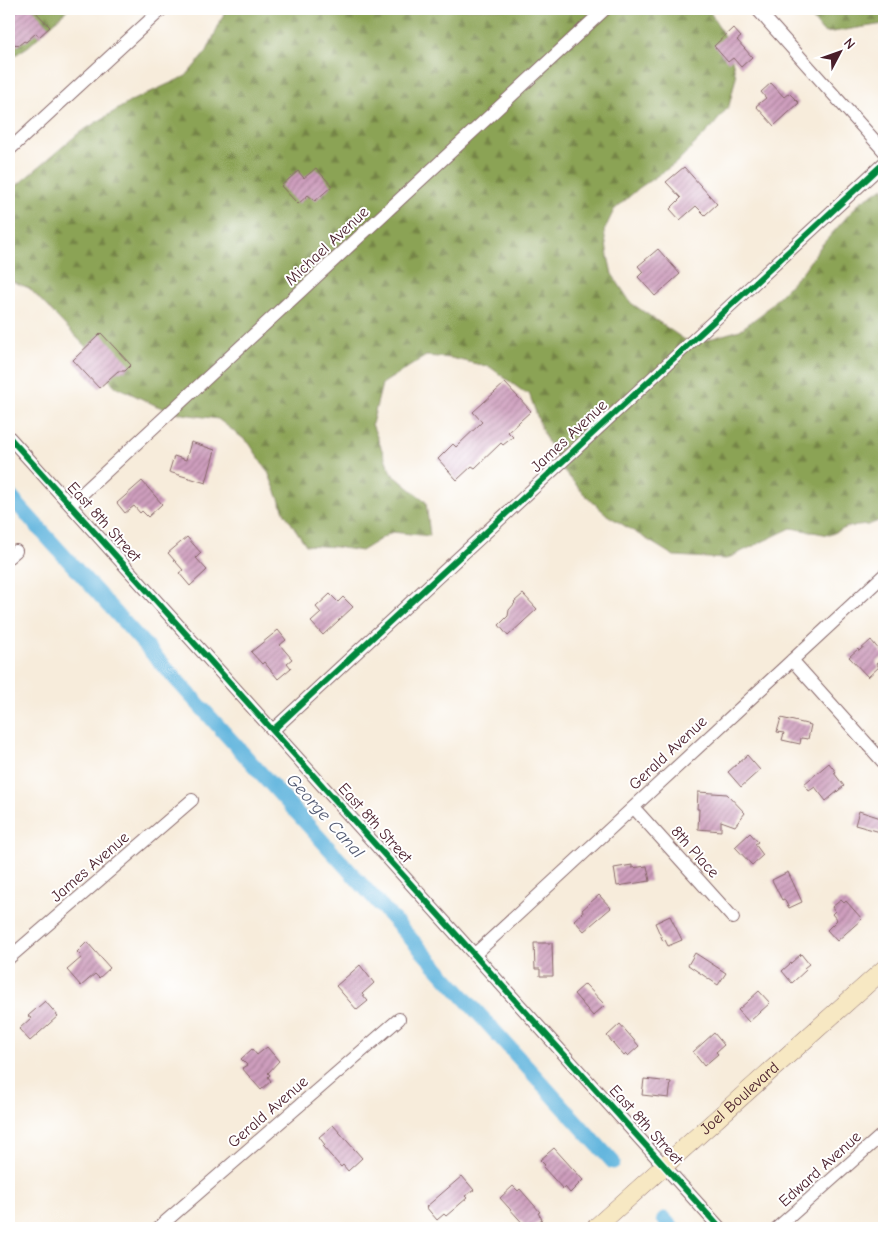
<svg xmlns="http://www.w3.org/2000/svg" width="893" height="1237" viewBox="0 0 893 1237" font-family="'Comic Neue',sans-serif">
<defs>
<pattern id="forest-firs" width="22" height="20" patternUnits="userSpaceOnUse" patternTransform="scale(1.25)"><rect width="22" height="20" fill="#8ba354"/><path d="M5 1l3.5 6h-7zM16 11l3.5 6h-7z" fill="#748446"/></pattern>
<pattern id="building-hatch" width="6" height="6" patternUnits="userSpaceOnUse" patternTransform="scale(1.25)"><rect width="6" height="6" fill="#ce9ebd"/><path d="M-1 1l2-2M0 6l6-6M5 7l2-2" fill="none" stroke="#a9809a"/></pattern>
</defs>
<rect width="100%" height="100%" fill="#fff"/>
<filter id="ink" filterUnits="userSpaceOnUse"><feTurbulence type="fractalNoise" baseFrequency=".02" numOctaves="2"/><feDisplacementMap in="SourceGraphic" scale="10" xChannelSelector="R" yChannelSelector="G"/><feConvolveMatrix kernelMatrix="1 2 1 2 8 2 1 2 1" color-interpolation-filters="sRGB"/></filter>
<filter id="wash" filterUnits="userSpaceOnUse"><feTurbulence type="fractalNoise" baseFrequency=".0096" numOctaves="4" result="noise"/><feDisplacementMap in="SourceGraphic" scale="20" xChannelSelector="R" yChannelSelector="G"/><feGaussianBlur stdDeviation="1.12" result="paint"/><feColorMatrix in="noise" values="0 0 0 0 0 0 0 0 0 0 0 0 0 0 0 0 0 1.4 0 .05"/><feComposite in="paint" operator="in"/></filter>
<g filter="url(#wash)">
<rect width="100%" height="100%" fill="#f7ecdb"/>
<!-- forest -->
<path fill="url(#forest-firs)" stroke="#6a6140" d="M9 9H68L29 46 9 59Z
M226 9H708L718 25 729 46 736 77 729 106 712 127 676 163 639 188 614 210 604 231 608 256 612 274 631 303 685 340H706L740 330 763 313 803 271 821 246 860 202 884 187V519L868 525 848 527 829 535 791 528 726 559 674 556 607 515 584 494 559 465 542 430 529 393H525L490 367 451 358 426 356 382 384 372 424 391 473 426 502 430 536 392 532 361 551 336 547 306 545 285 514 268 472 249 443 218 419 183 414 157 406 115 386 86 353 87 348 29 288 9 280V192L79 133 133 100 186 76 207 51Z
M805 9H884V24L826 33 822 31Z"/>
<g fill="none" stroke-linecap="round" stroke-linejoin="round">
<!-- canal -->
<path stroke="#63b6de" stroke-width="15" d="M9 495 613 1162
M664 1219 672 1228"/>
</g>
<g id="blocks">
<!-- building -->
<path fill="url(#building-hatch)" d="M9 9H33L50 27 39 37 36 33 26 42 24 41 18 46 16 44 15 45 9 38Z
M733 28 741 37 737 40 752 57 741 67 733 58 728 62 714 46Z
M771 83 784 97 789 93 799 103 774 126 756 106 766 98 761 92Z
M684 167 717 204 705 215 696 206 680 220 670 209 681 198 666 182Z
M316 168 332 186 315 201 308 195 298 204 281 186 298 171 304 178Z
M658 249 680 274 655 296 638 277 643 272 638 266Z
M101 333 131 365 125 371H118L99 388 73 360Z
M505 383 531 411 508 432 513 437 503 445 501 443 475 468 472 466 457 480 438 459 453 444 456 447 482 422 473 412Z
M191 442 215 450 206 483 169 472 174 456 186 460Z
M142 481 162 504 148 517 142 511 140 513 134 506 125 513 117 503Z
M187 537 201 553 196 558 207 570 190 586 179 573 183 570 168 553Z
M330 594 338 602 343 597 353 607 323 635 311 622 321 613 316 607Z
M523 594 537 609 508 636 499 625 508 616 509 610 515 603 514 602Z
M278 630 286 640 280 645 292 659 287 663 291 668 278 679 264 662 262 664 251 652Z
M871 640 884 656 876 663 879 667 868 677 849 657 858 649 859 651Z
M781 718 811 725 808 739 801 738 800 744 782 740 784 733 777 732Z
M747 755 760 770 741 787 728 772Z
M829 763 836 772 834 773 844 786 826 801 815 787 809 791 804 784Z
M698 792 727 794 745 813 735 826 721 821V831L698 829 699 809H697Z
M859 811 884 819V833L855 825Z
M750 833 758 842 755 844 763 855 752 865 735 847Z
M632 865V868L647 866 650 881 617 886 614 868Z
M788 872 802 902 789 908 784 899 782 900 772 880Z
M599 895 611 908 584 931 574 920 583 912 582 910Z
M841 900 844 903 846 901 862 919 837 941 827 930 837 920 832 914 835 911 832 907Z
M670 916 682 940 668 946 665 940 663 941 655 923Z
M87 942 110 968 99 978 95 974 81 986 67 970 82 957 77 952Z
M534 943H552L553 976H540V969H535Z
M695 953 726 973 718 985 688 965Z
M801 954 809 964 804 968 806 970 792 983 782 971Z
M360 965 374 983 362 994 368 1001 357 1010 336 986Z
M585 984 605 1005 593 1016 574 994Z
M759 991 770 1003 749 1022 738 1010Z
M45 1001 58 1016 30 1041 19 1029 31 1018 28 1016Z
M620 1024 639 1046 628 1056 626 1054 624 1056 607 1036Z
M714 1033 724 1045 716 1052 718 1054 704 1066 693 1052Z
M267 1047 279 1061 268 1073 270 1075 268 1077 271 1081 261 1090 242 1068 247 1065 241 1059 252 1049 257 1055Z
M644 1079 671 1082 669 1098 642 1095Z
M333 1125 362 1158 348 1171 343 1165 341 1167 323 1147 325 1145 319 1137Z
M554 1148 583 1180 570 1193 565 1187 563 1189 543 1167 545 1165 540 1160Z
M462 1176 474 1190 465 1196 467 1198 446 1216 444 1214 437 1220 426 1207Z
M513 1186 518 1191 520 1189 540 1212 538 1213 542 1219 531 1228H527L500 1198Z"/>
</g>
</g>
<g filter="url(#ink)">
<use href="#blocks" fill-opacity="0" stroke="#876769" stroke-width="1"/>
<g fill="none" stroke-linecap="round" stroke-linejoin="round">
<!-- minor casing -->
<g stroke="#876769" stroke-width="14">
<path id="minor" d="M757 9 884 151
M9 150 162 9
M9 437 720 1228
M70 505 605 9
M9 557 16 551
M792 660 884 763
M273 730 884 163
M634 808 733 918
M474 955 884 575
M9 958 192 800
M158 1228 399 1019
M777 1228 884 1133"/>
</g>
<!-- secondary casing -->
<g stroke="#876769" stroke-width="19">
<g id="secondary">
<path id="s1" d="M595 1228 884 969"/>
</g>
</g>
<!-- minor -->
<use href="#minor" stroke="#fff" stroke-width="12"/>
<!-- secondary -->
<use href="#secondary" stroke="#f7e8c3" stroke-width="18"/>
<!-- cycleway casing -->
<g stroke="#fff" stroke-width="9">
<path id="cycleway" d="M9 437 720 1228
M273 730 884 163"/>
</g>
<!-- cycleway -->
<use href="#cycleway" stroke="#00873e" stroke-width="6"/>
</g>
</g>
<g text-anchor="middle" dominant-baseline="central" stroke-width="4" stroke-linejoin="round" paint-order="stroke">
<!-- street labels -->
<g font-size="16" fill="#4a1f2b" stroke="#fff">
<text transform="translate(327 246) rotate(-43)">Michael Avenue</text>
<text transform="translate(569 436) rotate(-43)">James Avenue</text>
<text transform="translate(104 522) rotate(48)">East 8th Street</text>
<text transform="translate(668 753) rotate(-43)">Gerald Avenue</text>
<text transform="translate(375 823) rotate(48)">East 8th Street</text>
<text transform="translate(695 852) rotate(48)">8th Place</text>
<text transform="translate(90 867) rotate(-41)">James Avenue</text>
<text stroke="none"><textPath href="#s1" startOffset="194">Joel Boulevard</textPath></text>
<text transform="translate(268 1112) rotate(-41)">Gerald Avenue</text>
<text transform="translate(646 1125) rotate(48)">East 8th Street</text>
<text transform="translate(820 1169) rotate(-42)">Edward Avenue</text>
</g>
<!-- water labels -->
<g font-size="18" font-style="italic" fill="#545b73" stroke="#fff">
<text transform="translate(325 816) rotate(48)">George Canal</text>
</g>
</g>
<!-- margin -->
<rect width="893" height="1237" fill="none" stroke="#fff" stroke-width="30"/>
<!-- north arrow -->
<g transform="translate(840 52) rotate(49)" stroke="#ffffff" stroke-width="4" paint-order="stroke">
<path d="M0-4L9 19L0 12L-9 19Z" fill="#4a1f2b"/>
<text y="-8" font-size="14" font-weight="bold" text-anchor="middle" fill="#4a1f2b">N</text>
</g>
</svg>
